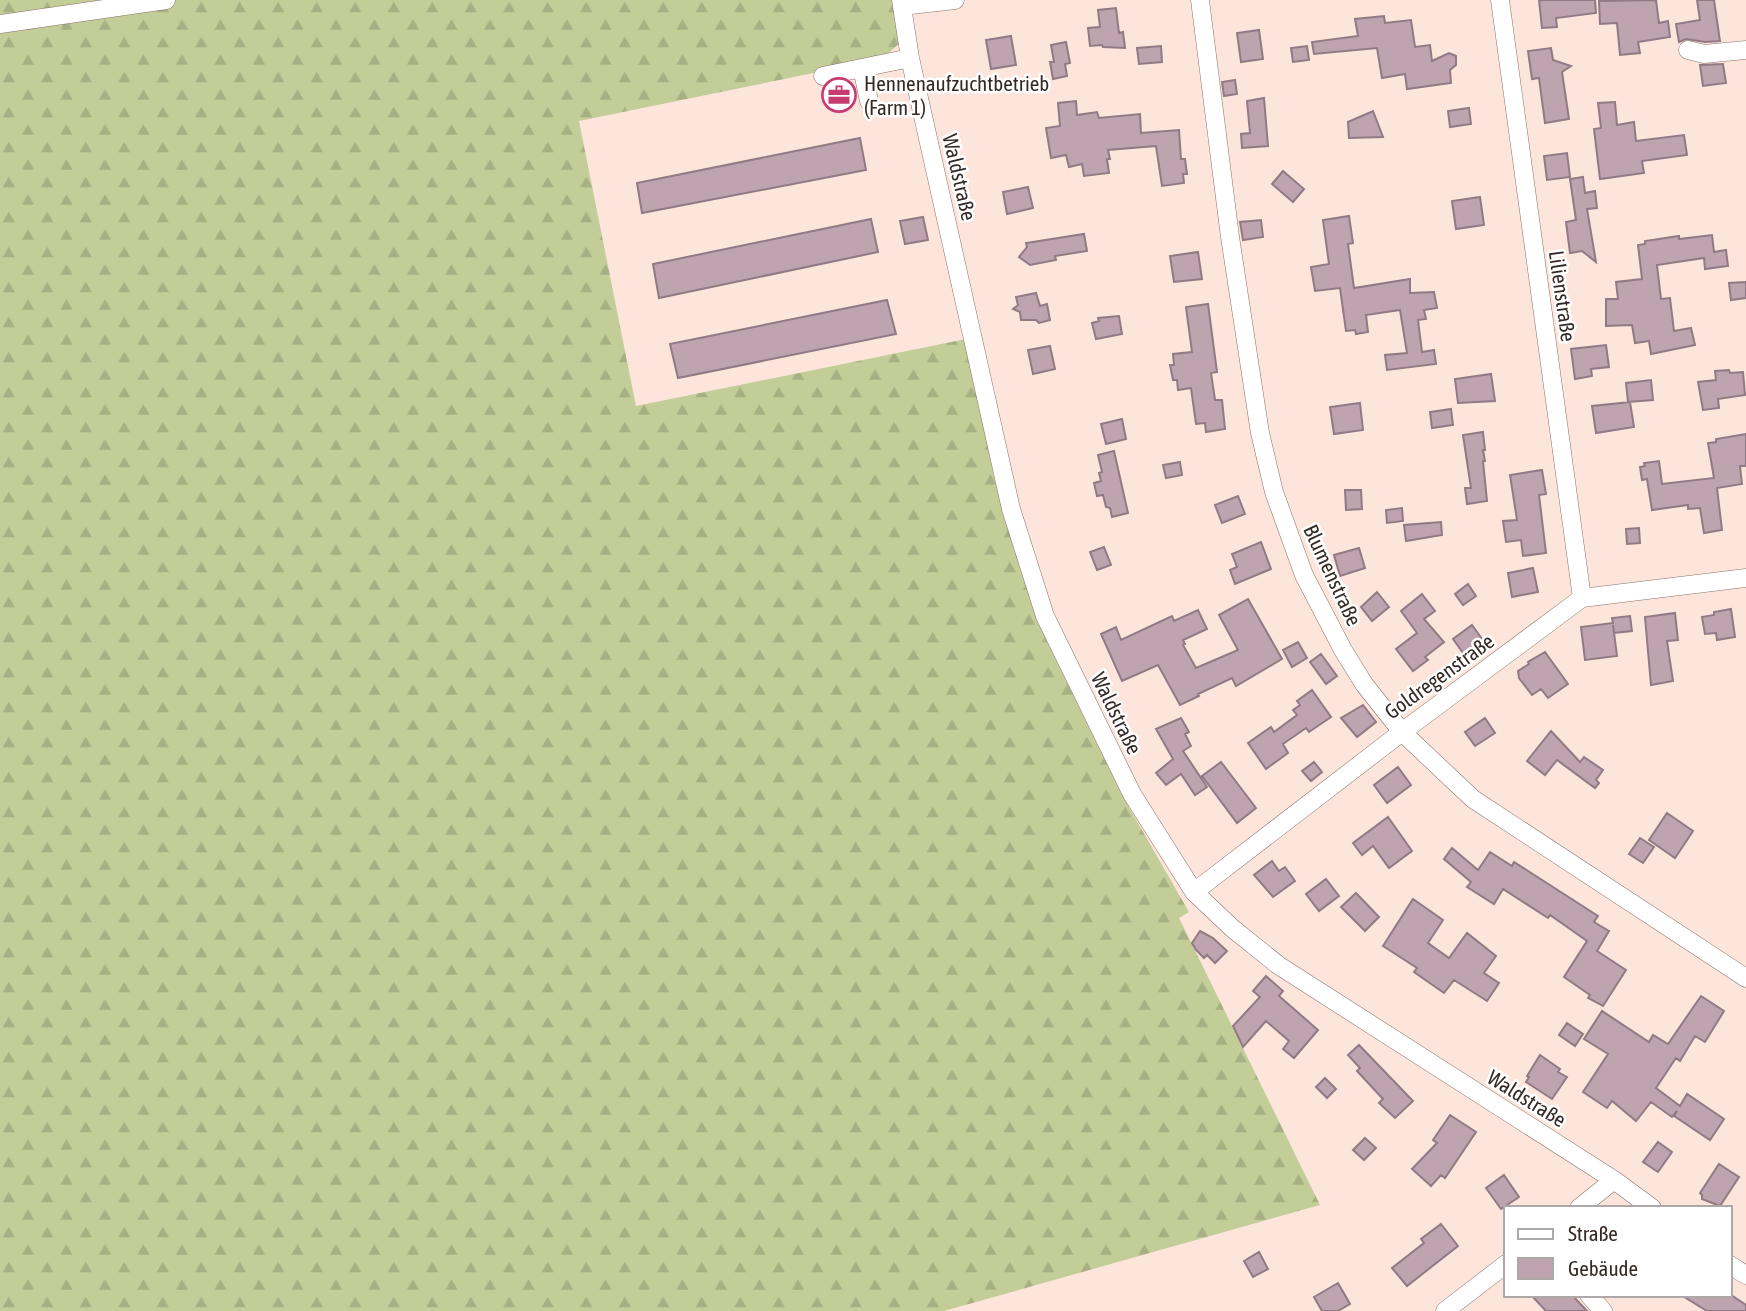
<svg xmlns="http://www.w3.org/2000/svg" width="1746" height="1311" viewBox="0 0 1746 1311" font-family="'Asap Condensed',sans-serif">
<defs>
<pattern id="forest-firs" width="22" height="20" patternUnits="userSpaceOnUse" patternTransform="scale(1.75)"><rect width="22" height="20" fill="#c2cd98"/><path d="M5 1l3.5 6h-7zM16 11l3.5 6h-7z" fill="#a7b083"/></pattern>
</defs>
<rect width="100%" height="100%" fill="#fde5dc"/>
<!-- forest -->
<path fill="url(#forest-firs)" d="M0 0H916L907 1 913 31 882 59 579 121 636 406 966 339 995 482 1036 619 1123 797 1189 912 1179 918 1320 1205 944 1311H0Z"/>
<!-- building -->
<path fill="#bfa3af" stroke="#937984" stroke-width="2" d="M1539 0H1595L1596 13 1556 18 1557 27 1542 28Z
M1656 0 1659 23 1668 21 1670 37 1638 42 1640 53 1620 55 1617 23 1600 24 1599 1Z
M1697 0H1714L1720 41 1705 42 1686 39 1679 42 1676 24 1700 20Z
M1116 8 1119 33 1123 32 1125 48 1103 47 1102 45 1090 46 1088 28 1100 27 1098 10Z
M1384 16 1385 23 1411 20 1415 47 1430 45 1432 61 1449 53 1456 56V65L1450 70 1451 83 1407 89 1405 74 1382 78 1377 48 1314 54 1312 42 1358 36 1355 19Z
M1259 30 1263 59 1241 62 1237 33Z
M1011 36 1016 65 991 69 986 40Z
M1066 42 1070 63 1065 64 1067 76 1053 79 1050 62H1054L1051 45Z
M1161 46 1162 62 1139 64 1137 48Z
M1307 46 1309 60 1293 62 1291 48Z
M1551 48 1553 60 1571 66 1562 72 1569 119 1545 123 1539 78 1532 79 1528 51Z
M1723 64 1726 83 1703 86 1700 65Z
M1235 80 1237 94 1224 96 1222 82Z
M851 83 854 103 828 108 825 87Z
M1264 98 1268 146 1242 148 1241 134 1250 133 1247 101Z
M1076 101 1077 115 1097 112 1099 118 1140 114 1141 133 1179 130 1181 159H1185L1187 174H1183L1184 183 1162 186 1156 146 1108 150 1110 159H1107L1109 173 1084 176 1082 164 1069 167 1066 155 1051 158 1046 128 1060 126 1058 103Z
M1615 102 1617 125 1634 122 1636 141 1684 135 1687 155 1642 161 1644 173 1600 179 1594 129 1601 128 1598 103Z
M1469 108 1471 124 1450 127 1448 111Z
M1373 111 1383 137 1349 138 1348 122Z
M860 138 866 170 642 213 637 183Z
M1567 153 1570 177 1547 180 1544 156Z
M1283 171 1304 189 1293 202 1272 184Z
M1583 177 1585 193 1595 191 1597 208 1587 209 1596 262 1582 251 1570 253 1566 222 1576 220 1570 179Z
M1028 187 1033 208 1007 214 1003 192Z
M1480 197 1484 225 1456 229 1452 201Z
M1349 216 1353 243 1348 244 1354 288 1410 279V293L1434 292 1437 308 1424 310 1426 319 1418 320 1422 352 1434 350 1436 364 1387 370 1385 355 1407 353 1400 310 1366 315 1368 332 1356 334 1355 330 1346 331 1340 288 1315 291 1311 267 1329 264 1323 220Z
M923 217 928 240 905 244 900 221Z
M871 219 878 252 659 298 653 264Z
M1261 220 1263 237 1243 240 1240 222Z
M1084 234 1087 251 1055 256 1056 260 1030 265 1019 257 1027 247 1026 243Z
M1712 235 1714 252 1726 250 1728 266 1705 269 1704 258 1657 265 1661 299 1670 298 1674 331 1691 328 1695 345 1651 354 1649 341 1635 343 1632 325 1606 326V299H1618L1616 282 1642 279 1638 245 1645 244V241L1679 236V239Z
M1198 252 1202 279 1174 282 1170 256Z
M1746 282V298L1731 300 1729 283Z
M1036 293 1040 306 1047 304 1050 320 1039 323 1036 320H1021L1020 312 1013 309 1018 305 1016 297Z
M887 300 896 334 678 378 670 344Z
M1208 304 1217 372 1211 373 1215 400H1222L1225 429 1206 432 1205 423 1196 424 1191 388 1178 390 1177 380H1173L1170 365H1174L1173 354 1192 352 1186 307Z
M1119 316 1122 334 1096 339 1092 323 1099 321 1098 318Z
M1606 345 1609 367 1591 369 1592 376 1575 379 1571 349Z
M1050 346 1055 369 1033 374 1028 350Z
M1729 370 1730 373 1743 372 1745 395 1718 399 1719 408 1703 410 1698 382 1716 380 1715 371Z
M1491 374 1495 401 1458 403 1455 379Z
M1651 380 1653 400 1628 402 1626 383Z
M1630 402 1634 427 1596 433 1592 406Z
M1360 403 1363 430 1334 434 1330 407Z
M1451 409 1453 425 1432 428 1430 412Z
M1122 419 1126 439 1106 444 1101 424Z
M1483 432 1485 450H1483L1485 461H1483L1487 501 1467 504 1465 488H1471L1463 435Z
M1746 434V466H1740L1742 484 1717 488 1722 530 1704 533 1700 508 1688 509V505L1652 510 1647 479 1642 480 1640 467 1645 466 1644 463 1659 461 1662 484 1714 478 1708 443 1716 442V439Z
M1114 451 1128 513 1112 517 1110 508 1106 507 1103 495 1097 496 1094 483 1101 481 1099 473 1102 472 1098 455Z
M1180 462 1182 475 1166 478 1163 465Z
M1542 470 1546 494 1539 495 1546 553 1523 556 1521 540 1506 542 1503 521 1517 520 1510 475Z
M1345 490H1361L1362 509 1346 510Z
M1238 496 1245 514 1222 523 1215 505Z
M1402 508 1403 521 1387 523 1386 510Z
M1441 522 1442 535 1406 541 1404 525Z
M1639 528 1640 543 1627 544 1626 529Z
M1261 542 1271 569 1235 584 1230 570 1237 567 1232 554Z
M1104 547 1111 565 1097 570 1090 552Z
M1359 548 1365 568 1340 576 1334 555Z
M1533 568 1538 592 1512 597 1508 573Z
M1468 584 1476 596 1463 605 1455 594Z
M1377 592 1389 607 1372 621 1361 607Z
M1422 594 1435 611 1424 619 1444 642 1425 657 1428 660 1413 671 1396 649 1417 633 1401 611Z
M1248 599 1282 659 1236 686 1232 678 1198 694 1199 696 1180 705 1158 665 1122 681 1101 634 1116 627 1121 640 1172 616 1174 621 1198 610 1207 629 1183 640 1185 644 1183 645 1196 668 1238 650 1219 615Z
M1731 609 1735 637 1717 640 1716 633 1705 634 1702 617 1714 615V612Z
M1675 613 1678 640 1667 641 1673 681 1651 685 1645 617Z
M1630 616 1632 631 1614 633 1613 625 1617 656 1585 660 1581 627 1613 623 1612 618Z
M1472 625 1485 643 1466 657 1453 639Z
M1298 642 1307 658 1292 667 1283 650Z
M1545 652 1568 684 1548 698 1541 689 1532 695 1519 678 1518 671 1529 664 1528 662Z
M1321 654 1337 676 1326 684 1310 662Z
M1312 690 1331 717 1309 732 1306 728 1283 744 1288 753 1266 769 1248 743 1271 727 1274 732 1297 715 1293 710 1300 705 1297 701Z
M1363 705 1376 722 1357 737 1341 718Z
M1181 718 1189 732 1185 734 1191 746 1183 751 1207 787 1195 795 1181 774 1166 785 1156 773 1173 759 1156 729Z
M1485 718 1495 733 1475 746 1465 732Z
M1551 731 1580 762 1584 757 1603 770 1596 780 1599 783 1595 788 1557 760 1545 775 1527 761Z
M1221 762 1256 808 1237 823 1202 776Z
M1314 762 1322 772 1311 781 1302 771Z
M1398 767 1411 785 1387 803 1374 785Z
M1667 813 1693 831 1675 858 1649 840Z
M1388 817 1412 851 1389 868 1373 846 1362 855 1353 843Z
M1640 838 1654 847 1643 863 1629 854Z
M1452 848 1478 870 1490 852 1512 866 1514 862 1598 916 1594 922 1609 931 1597 951 1626 970 1603 1006 1588 998 1590 995 1564 977 1587 941 1550 915 1548 918 1503 889 1494 904 1467 887 1471 882 1444 859Z
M1272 861 1279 871 1285 867 1295 881 1273 897 1254 875Z
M1326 879 1339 896 1319 911 1306 894Z
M1356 893 1379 917 1365 931 1341 907Z
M1413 899 1443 920 1428 943 1449 958 1467 933 1496 956 1484 973 1499 983 1487 1001 1454 980 1444 993 1414 972 1417 968 1383 946Z
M1200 931 1213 938 1227 951 1215 963 1207 955 1204 958 1196 950 1192 943Z
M1266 976 1283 991 1279 996 1318 1030 1294 1058 1283 1049 1289 1041 1266 1021 1243 1047 1233 1026 1260 997 1253 991Z
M1701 996 1724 1011 1705 1042 1695 1036 1680 1061 1676 1058 1656 1088 1680 1106 1687 1094 1724 1119 1710 1140 1674 1116 1677 1111 1672 1117 1651 1102 1636 1121 1612 1101 1607 1108 1583 1092 1608 1054 1584 1039 1602 1011 1649 1042 1653 1035 1668 1044Z
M1567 1023 1583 1034 1575 1046 1559 1035Z
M1359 1045 1413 1101 1395 1118 1379 1103 1383 1099 1357 1071 1360 1068 1348 1055Z
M1540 1055 1560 1069 1558 1072 1567 1077 1552 1099 1526 1082 1529 1077 1527 1076Z
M1325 1078 1336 1089 1327 1098 1316 1087Z
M1450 1115 1476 1132 1445 1178 1441 1175 1431 1186 1412 1169 1437 1143 1433 1140Z
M1365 1138 1376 1148 1364 1160 1353 1150Z
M1658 1142 1672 1152 1658 1172 1643 1162Z
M1719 1164 1739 1177 1720 1206 1702 1199V1195L1700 1193Z
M1504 1175 1519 1197 1501 1209 1486 1188Z
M1441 1224 1458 1246 1407 1286 1392 1268 1424 1243 1421 1239Z
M1259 1252 1268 1269 1253 1277 1244 1261Z
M1338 1283 1350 1304 1338 1311H1322L1314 1297Z
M1531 1295H1572L1587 1311H1546Z
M1681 1295H1731L1746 1305V1311H1707Z"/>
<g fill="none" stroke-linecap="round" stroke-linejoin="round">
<!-- minor casing -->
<g stroke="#8b7167" stroke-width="19">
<path id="minor" d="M901 0 910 58 1011 509 1045 616 1132 794 1194 892 1232 928 1278 965 1614 1180 1652 1208
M1200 0 1230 237 1260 433 1274 492 1304 575 1343 650 1364 684 1402 732 1473 799 1746 978
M1500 0 1582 598
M902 6 955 0
M0 24 166 0
M1688 50 1704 54 1746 50
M862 68 869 101
M823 76 910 58
M1194 892 1402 732 1582 598 1746 578
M1579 1208 1614 1180
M1730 1265 1746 1275
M1589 1295 1603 1311
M1445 1311 1506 1264"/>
</g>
<!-- minor -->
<use href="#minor" stroke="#fff" stroke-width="18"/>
</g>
<!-- icons -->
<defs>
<g id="office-ring" transform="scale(1.75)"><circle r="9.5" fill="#fff" stroke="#c63b70" stroke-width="1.5"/><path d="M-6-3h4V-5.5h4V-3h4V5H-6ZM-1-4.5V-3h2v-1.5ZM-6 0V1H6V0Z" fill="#c63b70"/></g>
</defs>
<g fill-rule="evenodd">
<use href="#office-ring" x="839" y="95"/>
</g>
<g text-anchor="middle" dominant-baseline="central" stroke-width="5" stroke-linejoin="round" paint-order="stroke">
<!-- poi labels -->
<g font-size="21" fill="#342925" stroke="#fff" text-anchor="start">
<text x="864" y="83">Hennenaufzuchtbetrieb<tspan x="864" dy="24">(Farm 1)</tspan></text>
</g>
<!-- street labels -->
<g font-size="21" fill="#342925" stroke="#fff">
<text transform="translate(960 177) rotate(77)">Waldstraße</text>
<text transform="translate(1563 296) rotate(82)">Lilienstraße</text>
<text transform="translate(1333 575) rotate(65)">Blumenstraße</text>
<text transform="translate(1439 676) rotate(-36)">Goldregenstraße</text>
<text transform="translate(1117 713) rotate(64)">Waldstraße</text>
<text transform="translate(1527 1098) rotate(32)">Waldstraße</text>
</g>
</g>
<!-- legend -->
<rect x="1504" y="1206" width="228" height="91" fill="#ffffff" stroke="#aea9a8" stroke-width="2"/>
<rect x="1518" y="1229" width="35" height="10" fill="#ffffff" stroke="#aea9a8" stroke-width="2"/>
<text x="1568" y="1241" font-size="21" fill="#342925">Straße</text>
<rect x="1518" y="1258" width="35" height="21" fill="#bfa3af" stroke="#aea9a8" stroke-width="2"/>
<text x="1568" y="1276" font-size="21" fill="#342925">Gebäude</text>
</svg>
